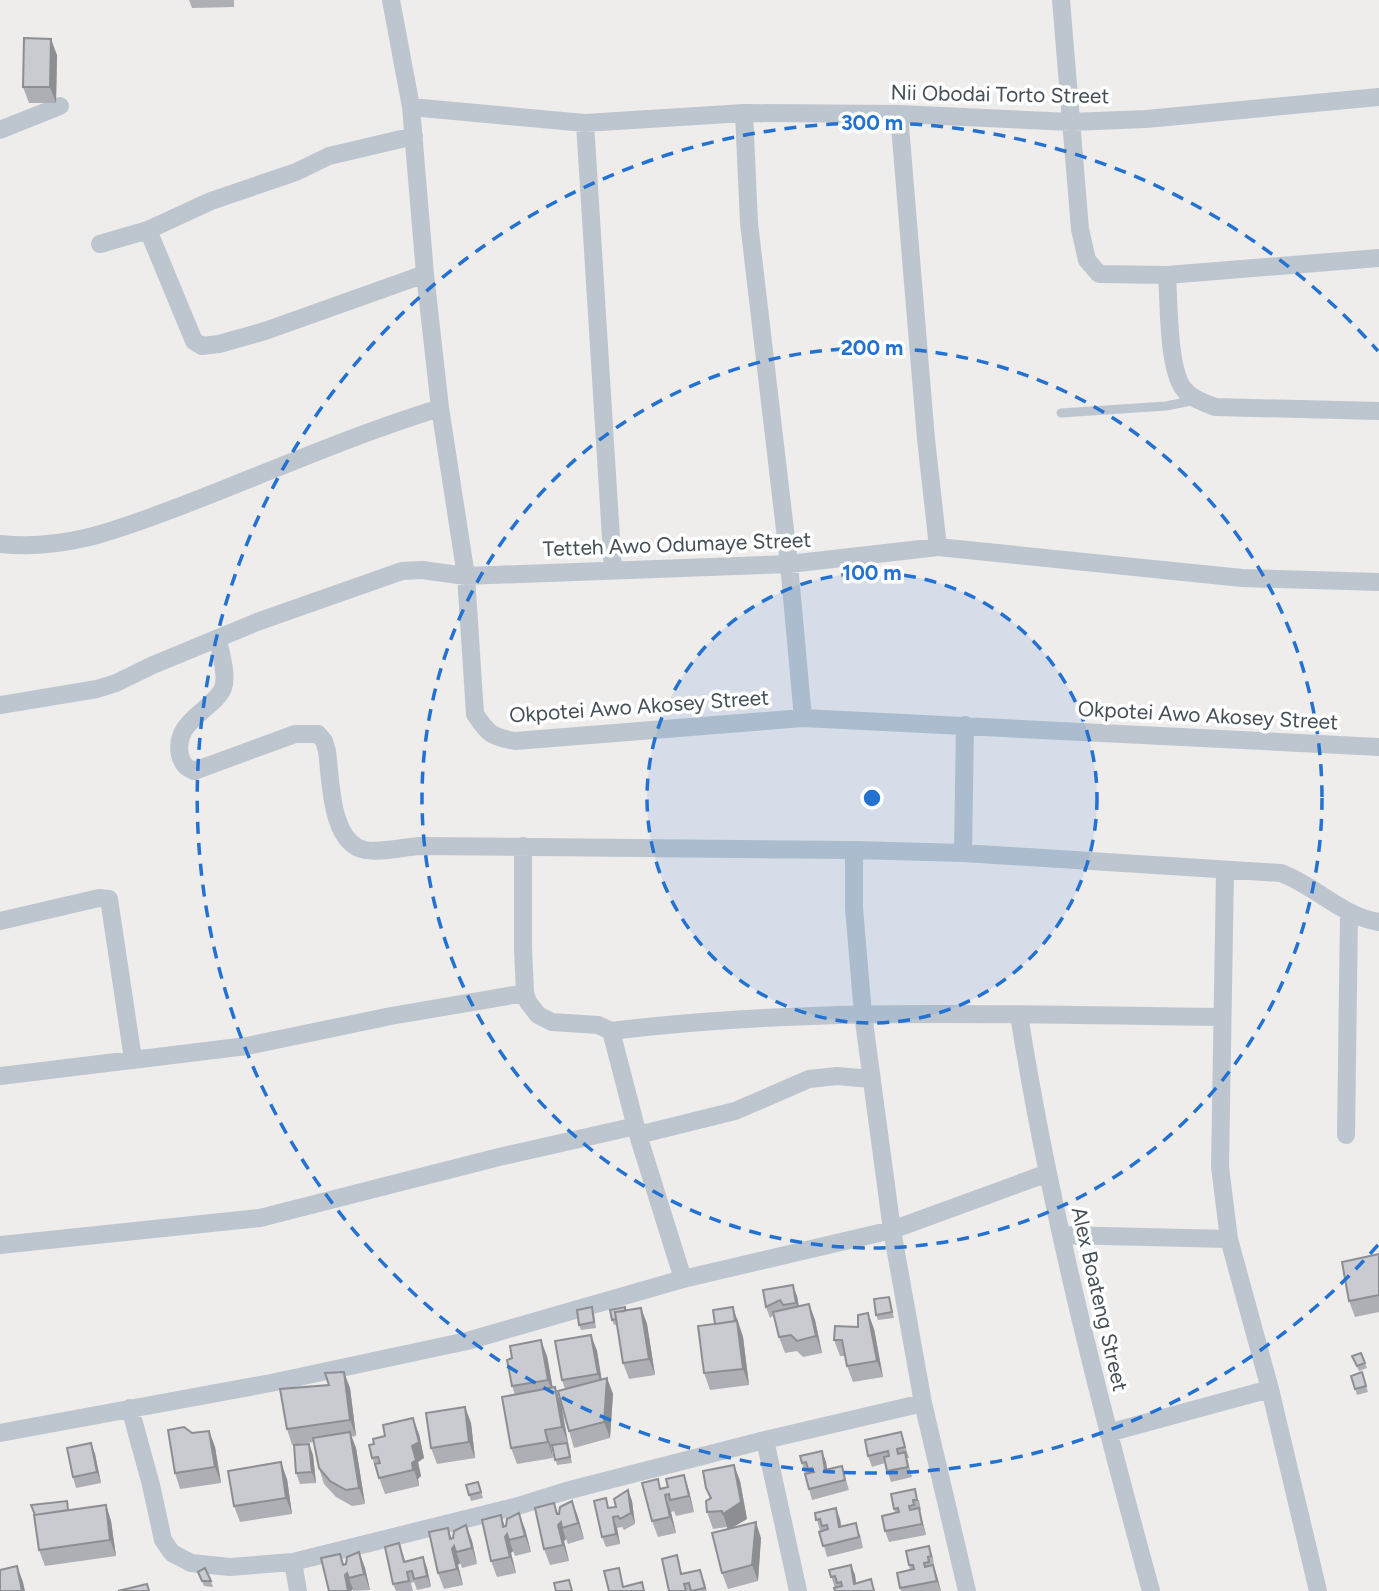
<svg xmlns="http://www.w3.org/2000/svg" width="1379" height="1591" viewBox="0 0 1379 1591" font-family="Figtree,sans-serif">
<rect width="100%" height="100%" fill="#efecec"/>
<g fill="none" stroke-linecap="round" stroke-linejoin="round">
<!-- lane -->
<path stroke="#bdc6ce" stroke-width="9" d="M1061 413 1166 406 1196 400"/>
<!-- street -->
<path stroke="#bdc6ce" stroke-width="18" d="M391 0 411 107 425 274 440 408 466 576 475 714C488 734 492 737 515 741L803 718 1379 747
M1061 0 1080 229 1087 260 1099 274 1167 275 1379 258
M411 107 585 123 744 113 899 114 1071 122 1146 119 1379 97
M744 113 749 223 789 564 803 718
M899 114 926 439 938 547
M585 123 613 570
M0 130 60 106
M148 230 194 341 202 346 219 344 265 331 425 274
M100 244 148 230 211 201 296 172 329 156 414 136
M1167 275C1169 303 1168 367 1183 388 1190 398 1203 402 1215 407L1379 411
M0 544C67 551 119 529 181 506 267 473 352 435 440 408
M218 639C220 652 228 675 223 688 214 710 173 720 180 755 182 764 186 768 194 771L295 734H318L324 741 327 751C331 780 330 843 365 850 382 853 403 847 420 846L854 850 963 853 1281 873C1316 886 1341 916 1379 922
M0 705 97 689 116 683 153 665 257 622 402 571 422 570 466 576 789 564 938 547 1242 578 1379 582
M523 846V948L525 993 528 1002 538 1015 552 1022 598 1025 611 1031
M854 850V908L863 1014 892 1230 923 1403 967 1591
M963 853 965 725
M1225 871 1220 1167 1229 1239 1270 1389 1318 1591
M0 921 99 898 109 899 133 1059
M1019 1015C1050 1210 1099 1401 1151 1591
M0 1076 247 1046 391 1016 525 993
M638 1135 735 1111 809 1079 837 1076 871 1079
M1346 1135 1349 913
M1061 1235 1229 1239
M0 1245 260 1218 499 1157 636 1126
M683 1279 638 1135 611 1031C814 1006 1019 1015 1222 1017
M130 1408 151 1485 163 1540 172 1553 191 1563 230 1567 293 1562 518 1506 566 1491 765 1440 923 1403
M0 1433 271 1383 467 1341 683 1279 892 1230 1048 1173
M1108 1433 1270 1389
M765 1440 798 1591
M293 1562 298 1591"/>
</g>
<!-- wall -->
<path fill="#adafb4" d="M189 0H234V7L192 8Z
M57 55 56 103H29L23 87Z
M1379 1254V1312L1355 1317 1349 1301Z
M763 1290 797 1296 799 1306 809 1304 815 1320 822 1353 803 1357 797 1351 785 1353 779 1337 774 1315 770 1318 766 1307Z
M889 1297 894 1318 878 1320 876 1315Z
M641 1308 647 1324 655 1375 629 1379 623 1363 617 1325H614L612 1320 626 1310Z
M594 1313 596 1328 581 1330 579 1325Z
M868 1313 874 1329 883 1377 853 1382 847 1366 845 1356H840L834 1340 858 1327Z
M737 1318 743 1337 749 1385 710 1390 704 1373 715 1324Z
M591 1335 597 1351 602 1380 607 1378 613 1394 610 1438 574 1448 569 1431 565 1389 562 1380Z
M1361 1353 1367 1368 1359 1371 1352 1356Z
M547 1356 553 1388 561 1404 572 1463 557 1465 552 1446H551L553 1458 517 1464 511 1448 515 1395 512 1386Z
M1362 1372 1368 1392 1357 1395 1351 1376Z
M350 1388 356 1436 351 1437 356 1448 365 1504 352 1506 336 1497 324 1484 319 1468 314 1442 292 1445 287 1429Z
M465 1407 471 1423 475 1458 437 1464 431 1448Z
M209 1431 215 1447 221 1483 180 1489 175 1473 192 1433Z
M901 1432 909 1458H907L912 1477 891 1482 885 1463 872 1467 868 1456Z
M419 1434 424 1458 418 1462 421 1476 418 1479 419 1486 385 1494 372 1458Z
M91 1443 95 1454 101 1483 76 1488 73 1477Z
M309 1444 313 1455 316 1483 300 1484 296 1473Z
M822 1451 826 1462 827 1469 842 1466 849 1490 812 1500 802 1463Z
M734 1465 740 1481 747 1519 733 1527 761 1538 758 1581 728 1589 722 1573 728 1529 727 1527 713 1529 707 1512 710 1499 706 1488Z
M684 1475 689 1491 694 1512 676 1516 674 1511 671 1512 676 1533 658 1537 652 1521 661 1488 668 1487Z
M287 1479 292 1514 240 1522 234 1506Z
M478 1482 483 1498 471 1501 466 1485Z
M628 1490 632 1501 635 1524 624 1530 622 1527 617 1528 620 1544 606 1547 602 1537 610 1508 616 1507Z
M891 1494 919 1500 921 1510 919 1511 926 1535 889 1542 885 1531 895 1513Z
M572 1501 578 1517 584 1539 568 1544 566 1539 564 1541 569 1561 550 1565 544 1549 554 1503 558 1514H559Z
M31 1505 70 1510 106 1505 111 1521 116 1556 45 1566 39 1550 34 1515Z
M815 1513 840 1519 841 1527 860 1534 863 1548 827 1557Z
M466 1525 472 1541 477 1564 462 1568 460 1563 458 1565 463 1585 444 1589 438 1573 452 1538Z
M505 1526 525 1529 531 1552 515 1556 513 1551 511 1553 516 1573 497 1577 491 1561Z
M929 1546 933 1557 934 1567 941 1591H901L900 1588 910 1570 909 1565Z
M359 1552 365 1568 370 1590 353 1591V1589L351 1591 344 1565Z
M403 1554 405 1561 423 1557 427 1568 431 1587 417 1590 414 1582 411 1583 413 1591H396L393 1584Z
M677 1555 682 1574 704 1580 707 1591H669Z
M851 1565 855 1575 856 1583 871 1579 875 1591H835V1588L829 1570Z
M198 1572 211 1581 213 1587 204 1586Z"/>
<!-- shaded-wall -->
<path fill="#8d8e92" d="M51 39 57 55 56 103 50 87Z
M793 1285 797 1296 800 1314 796 1303Z
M809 1304 815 1320 822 1353 816 1336Z
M733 1307 743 1337 749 1385 743 1369Z
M641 1308 647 1324 655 1375 649 1359Z
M868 1313 874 1329 883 1377 877 1361Z
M591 1335 597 1351 603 1390 598 1374Z
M541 1340 547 1356 554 1396 548 1380Z
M344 1372 350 1388 356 1436 350 1420Z
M607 1378 613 1394 610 1438 604 1422Z
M555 1387 561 1404 568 1443 562 1427Z
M465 1407 471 1423 475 1458 469 1442Z
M413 1418 419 1434 424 1458 418 1462 421 1476 418 1479 419 1486 412 1463Z
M545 1430 551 1446 553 1458 548 1442Z
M209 1431 215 1447 221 1483 215 1467Z
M350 1432 356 1448 365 1504 359 1488Z
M91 1443 95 1454 101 1483 97 1472Z
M309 1444 313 1455 316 1483 312 1472Z
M822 1451 826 1462 829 1481 825 1470Z
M281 1462 287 1479 292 1514 286 1498Z
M734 1465 740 1481 747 1519 728 1530 723 1514Z
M684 1475 689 1491 694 1512 689 1496Z
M628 1490 632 1501 635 1524 631 1513Z
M665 1495 671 1512 676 1533 670 1517Z
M572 1501 578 1517 584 1539 578 1523Z
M554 1503 566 1539 564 1541 569 1561 563 1545Z
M106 1505 111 1521 116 1556 110 1540Z
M836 1508 840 1519 843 1538 839 1527Z
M919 1508 922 1519 926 1535 922 1524Z
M519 1513 525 1529 531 1552 525 1536Z
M501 1515 513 1551 511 1553 516 1573 510 1557Z
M613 1517 617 1528 620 1544 616 1534Z
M756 1522 761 1538 758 1581 752 1565Z
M466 1525 472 1541 477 1564 472 1548Z
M448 1528 460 1563 458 1565 463 1585 457 1569Z
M359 1552 365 1568 370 1590 364 1574Z
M340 1554 353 1589 351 1591H348Z
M423 1557 427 1568 431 1587 427 1576Z
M851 1565 855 1575 857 1591 854 1584Z
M933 1565 937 1576 941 1591 937 1581Z
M17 1566 23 1582 25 1591H22Z"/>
<!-- building -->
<path fill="#c9cbd1" stroke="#8d8e92" stroke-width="2" d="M24 38 51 39 50 87H23Z
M1379 1254V1295L1349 1301 1342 1262Z
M793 1285 796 1303 783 1305 780 1300 766 1307 763 1290Z
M889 1297 892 1312 876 1315 874 1299Z
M809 1304 816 1336 797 1341 791 1335 779 1337 773 1312Z
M592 1307 594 1322 579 1325 577 1310Z
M625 1307V1311L615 1312 616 1319 612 1320 610 1310Z
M733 1307 735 1321 715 1324 713 1310Z
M641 1308 649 1359 623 1363 615 1312Z
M868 1313 877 1361 847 1366 842 1340H834L835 1326 858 1327V1315Z
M737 1321 743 1369 704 1373 698 1326Z
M591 1335 598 1374 562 1380 555 1341Z
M541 1340 548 1380 512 1386 507 1360 512 1358 510 1346Z
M1361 1353 1365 1363 1357 1366 1352 1356Z
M344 1372 350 1420 287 1429 280 1389 329 1385 325 1373Z
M1362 1372 1366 1386 1355 1389 1351 1376Z
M607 1378 604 1422 569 1431 558 1391Z
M555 1387 562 1427 545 1430 548 1442 511 1448 502 1397Z
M465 1407 469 1442 431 1448 426 1413Z
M413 1418 419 1442 412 1446 416 1460 412 1463 413 1470 379 1478 375 1464 380 1463 378 1457 372 1458 369 1445 374 1444 373 1439 385 1436 383 1425Z
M184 1427 192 1433 209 1431 215 1467 175 1473 168 1430Z
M350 1432 359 1488 346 1490 330 1481 319 1468 313 1438Z
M901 1432 905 1447 897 1449 898 1454 905 1452 908 1467 887 1471 884 1457 889 1456 888 1451 868 1456 865 1440Z
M91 1443 97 1472 73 1477 67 1448Z
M567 1443 570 1457 555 1460 552 1445Z
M309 1444 312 1472 296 1473 294 1445Z
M822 1451 825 1470 842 1466 845 1480 809 1489 805 1474 814 1472 812 1468 808 1469 806 1462 802 1463 800 1456Z
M281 1462 286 1498 234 1506 228 1471Z
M734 1465 741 1502 723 1514 722 1511 707 1512 706 1501 711 1498 706 1488 703 1471Z
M684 1475 689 1496 670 1500 669 1494 665 1495 670 1517 652 1521 642 1483 658 1479 660 1489 668 1487 666 1479Z
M478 1482 481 1492 469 1495 466 1485Z
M915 1489 917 1500H913L914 1505 909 1506 910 1510 919 1508 922 1524 885 1531 882 1516 899 1512 898 1508 894 1509 891 1494Z
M628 1490 631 1513 620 1519 618 1516 613 1517 616 1534 602 1537 594 1501 606 1498 608 1508 616 1507 614 1499Z
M67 1501 68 1510 35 1515 31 1505Z
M572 1501 578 1523 562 1528 561 1522 558 1525 563 1545 544 1549 535 1508 554 1503 557 1514H559L560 1507Z
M106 1505 110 1540 39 1550 34 1515Z
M836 1508 839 1527 856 1523 859 1537 823 1546 819 1532 828 1529 827 1525 822 1526 820 1519 816 1520 815 1513Z
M519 1513 525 1536 509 1540 507 1534 505 1537 510 1557 491 1561 482 1520 501 1515 503 1527 506 1526 507 1519Z
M756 1522 752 1565 722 1573 712 1533Z
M466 1525 472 1548 456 1552 454 1546 452 1549 457 1569 438 1573 429 1532 448 1528 450 1539 453 1538 454 1531Z
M399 1543 404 1562 423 1557 427 1576 414 1579 412 1571 407 1572 409 1581 393 1584 385 1547Z
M929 1546 931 1556 928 1557 929 1562 924 1563 925 1567 933 1565 937 1581 900 1588 897 1573 914 1569 913 1565H909L906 1551Z
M359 1552 364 1574 349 1578 347 1573 345 1575 348 1591H329L321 1558 340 1554 343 1565 346 1564 347 1557Z
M677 1555 681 1574 700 1570 705 1588 691 1591 689 1583 684 1584 686 1591H669L662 1559Z
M851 1565 854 1584 871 1579 874 1591H835L834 1588 842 1586 841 1582 837 1583 835 1576 831 1577 829 1570Z
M17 1566 22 1591H0V1570Z
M205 1568 211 1581H202L198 1572Z
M619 1568 623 1587 642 1582 644 1591H609L604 1571Z
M569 1580 572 1591H556L554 1583Z
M147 1584 149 1591H118Z"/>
<!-- distance rings -->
<circle cx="872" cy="798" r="225" fill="#2371d1" fill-opacity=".12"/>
<g fill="none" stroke="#2371d1" stroke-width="3.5" stroke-dasharray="12 9">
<circle cx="872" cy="798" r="225"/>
<circle cx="872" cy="798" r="450"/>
<path d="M1378 1245A675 675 0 1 1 1378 351"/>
</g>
<g text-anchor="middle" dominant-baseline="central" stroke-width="7" stroke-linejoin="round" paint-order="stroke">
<!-- street labels -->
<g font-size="21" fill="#454f58" stroke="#fff">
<text transform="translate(1000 94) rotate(1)">Nii Obodai Torto Street</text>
<text transform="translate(677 544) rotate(-2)">Tetteh Awo Odumaye Street</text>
<text transform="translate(639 706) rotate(-4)">Okpotei Awo Akosey Street</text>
<text transform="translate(1208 715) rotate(3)">Okpotei Awo Akosey Street</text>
<text transform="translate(1100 1299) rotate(77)">Alex Boateng Street</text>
</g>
</g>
<circle cx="872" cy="798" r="10" fill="#2371d1" stroke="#fff" stroke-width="3.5"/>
<g font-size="21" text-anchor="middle" font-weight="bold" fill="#2371d1" stroke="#fff" stroke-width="7" stroke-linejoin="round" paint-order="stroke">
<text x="872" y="130">300 m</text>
<text x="872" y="355">200 m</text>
<text x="872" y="580">100 m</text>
</g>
</svg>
